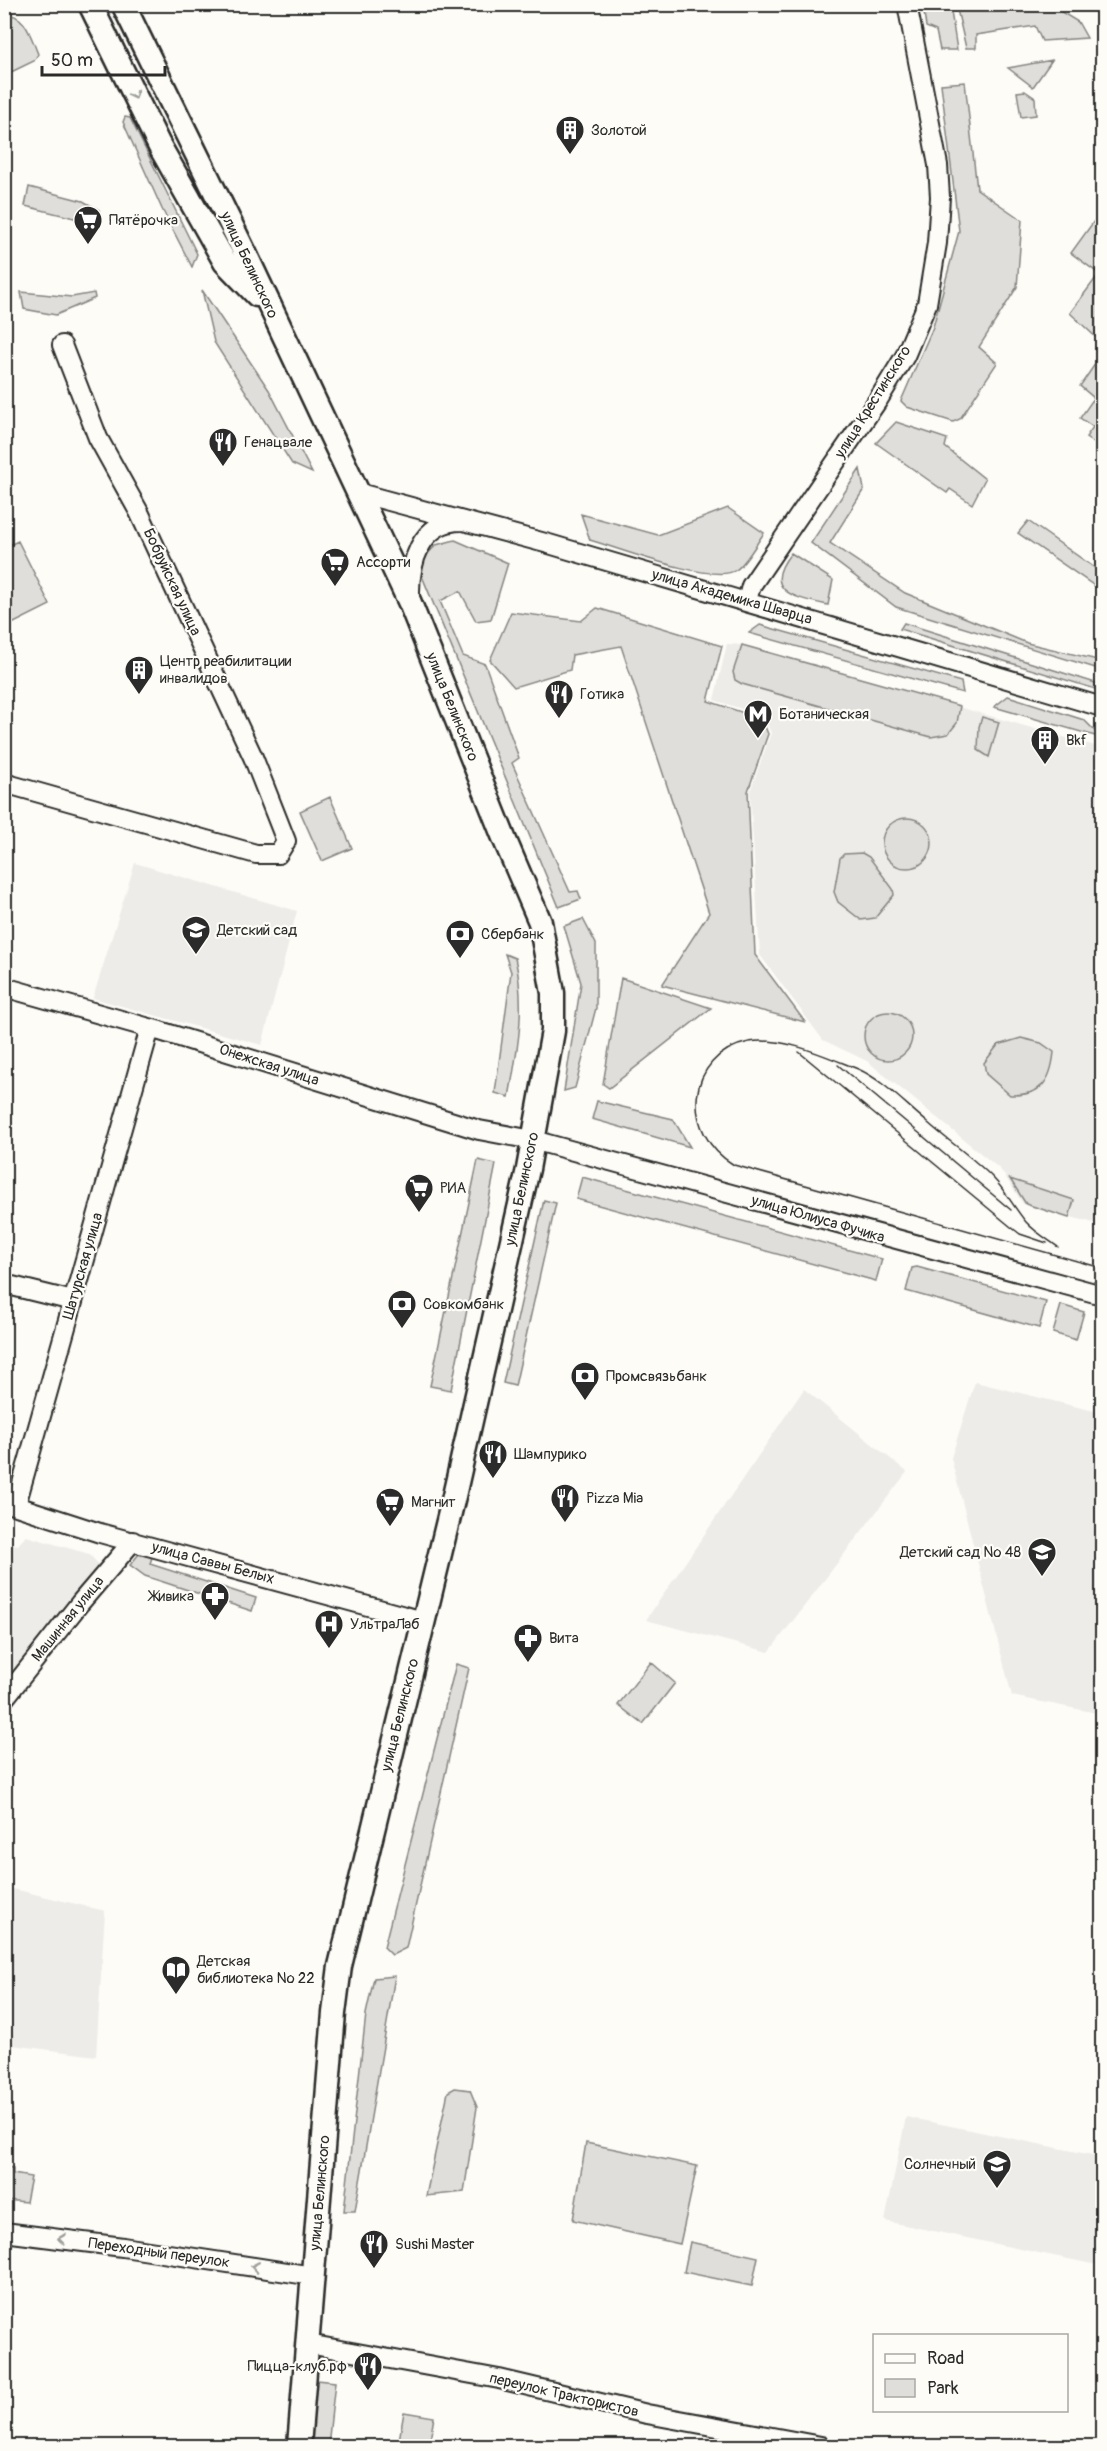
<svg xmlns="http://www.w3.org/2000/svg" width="1107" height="2451" viewBox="0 0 1107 2451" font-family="Pangolin,sans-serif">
<rect width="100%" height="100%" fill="#fdfcf7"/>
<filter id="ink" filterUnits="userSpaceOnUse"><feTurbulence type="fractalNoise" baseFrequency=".0167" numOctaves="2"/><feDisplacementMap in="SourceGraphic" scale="12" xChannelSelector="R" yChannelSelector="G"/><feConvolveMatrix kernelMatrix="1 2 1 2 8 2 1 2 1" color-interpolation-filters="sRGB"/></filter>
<g filter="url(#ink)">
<!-- built -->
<path fill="#edece8" d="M727 644 742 645 1102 748V1225L1024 1205 1000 1169 867 1061 823 1040 760 955 750 792 771 733 764 716 714 700Z
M135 863 297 911 262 1045 93 998Z
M975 1382 1102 1413V1714L1012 1696 951 1458Z
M804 1389 907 1472 769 1652 646 1620Z
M26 1536 89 1554 99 1565 5 1683 4 1542 18 1545Z
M5 1887 105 1911 96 2056 5 2044Z
M906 2117 1102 2157V2266L885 2221Z"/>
<!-- green -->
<path fill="#dfdeda" stroke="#858482" stroke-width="1.5" d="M923 5H950L957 50H940L936 31 926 27Z
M956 5H1050L1078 22 1087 38 1042 41 1035 26 976 35V48H966Z
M4 14C26 13 31 38 38 54L34 61 5 75Z
M1052 60 1033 87 1008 68Z
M965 82 977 189 1022 220 1017 287 979 347 997 363 960 419 953 422 907 407 901 401 933 327 959 231 941 84Z
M1025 91 1035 98 1036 115 1021 117 1017 92Z
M125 117 130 118 197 254 192 267 162 209 123 122Z
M29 187 83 201 99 210V224L25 206Z
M1102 210V343L1070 313 1099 274 1071 253Z
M202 290 269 390 312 473 292 464 214 342Z
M21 292 72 297 94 293 95 298 56 315 24 309Z
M1102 354V449L1086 437 1093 427 1080 418 1094 398 1080 386Z
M896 422 947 439 945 447 985 479 972 504 950 489 947 493 876 443Z
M860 469 864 489 830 543 905 593 1027 643 1102 661V670L896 607 811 543Z
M728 508 764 533C756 544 747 562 736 570 715 585 617 548 590 540L581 514 658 535Z
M1028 521 1102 573V591L1018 533Z
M455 540 508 563 491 619 476 621 460 591 440 601 463 656 485 664 519 758 512 763 570 892 578 891 581 899 559 907 422 576 423 559 436 545Z
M18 541 50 605 12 624 5 609V547Z
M791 553 833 580 828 605C796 598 760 592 791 553Z
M597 608 722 646 708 701 762 719 768 734 748 791 755 955 805 1022 662 985 709 913 621 646 572 655 570 670 514 687 490 660 511 612 581 621Z
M904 623 1102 685V691L900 629Z
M760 625 961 682 963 693 749 633Z
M742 645 960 706 957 723 948 734 931 737 742 684 735 680 733 672Z
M1008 696 1084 720 1102 738 994 707Z
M982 717 999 722 989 757 978 750 979 727Z
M330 797 352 848 322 861 300 811Z
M882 843a25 25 0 1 1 50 0a25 25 0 1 1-50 0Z
M862 853 869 857 893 889 894 895 875 918 861 920 838 902 834 892 840 858 844 854Z
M583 919 596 944V1008L575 1088 564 1091 581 983 564 926Z
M505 954 515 958C526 1006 518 1049 509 1097L495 1093 511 972Z
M621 978 711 1008 609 1088 603 1084Z
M864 1036a24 24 0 1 1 48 0a24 24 0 1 1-48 0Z
M1021 1038 1041 1043 1054 1052C1051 1082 1041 1096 1010 1095L986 1074 984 1063 998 1045Z
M597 1101 673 1119 690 1147 592 1119Z
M478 1160 496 1164 451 1390 430 1386Z
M582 1177 882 1259 876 1281 576 1199Z
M1010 1179 1074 1200 1069 1218 1026 1204Z
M544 1200 556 1203 515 1386 503 1383Z
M917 1267 1046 1302 1039 1328 906 1291 912 1268Z
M1061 1305 1084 1312 1076 1340 1053 1333Z
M139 1554 152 1557 150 1564 256 1598 252 1611 145 1576 130 1565Z
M651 1662 675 1683 643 1724 618 1705Z
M456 1664 469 1668 406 1948 392 1955 384 1947Z
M395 1976 355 2211H344L366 2014 374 1978Z
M455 2088 470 2090 477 2107 464 2192 426 2196 448 2092Z
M586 2143 697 2166 680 2244 573 2220Z
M5 2167 13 2168V2174L31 2177 26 2202 5 2200Z
M690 2242 758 2257 752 2286 684 2272Z
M316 2380 335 2382 328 2446H310Z
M404 2412 434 2417 429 2446H398Z"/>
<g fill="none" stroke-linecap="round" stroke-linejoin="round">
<!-- minor casing -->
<g stroke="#2b2b2b" stroke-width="22">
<path id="minor" d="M359 493 549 544 1102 707
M410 599C409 565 419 521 462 521
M747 601 751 586 878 400 905 356 927 304 937 243 940 197 938 165 907 4
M4 783 256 854H278L286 841 253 757 139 512 98 438 62 345
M4 987 160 1031 479 1130 533 1140 1102 1295
M4 1284 73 1301
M4 1502 100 1533 423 1621
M16 1505 150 1028
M4 1699 80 1603 133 1541
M4 2232 123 2247 313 2276
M308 2344 499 2379 647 2414 821 2446"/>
</g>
<!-- major casing -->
<g stroke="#2b2b2b" stroke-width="27">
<path id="major" d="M90 4 159 145 225 262 257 295
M123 4 245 253 410 603 504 838 540 922 553 993V1031L528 1169 454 1496 340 1966 334 2013 299 2446"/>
</g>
<!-- minor -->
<use href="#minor" stroke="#fdfcf7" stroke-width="18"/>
<!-- major -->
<use href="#major" stroke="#fdfcf7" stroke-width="22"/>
<!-- tram -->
<path stroke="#2b2b2b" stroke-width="1.5" d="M799 1052 1011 1227 1020 1234 1047 1243
M838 1065 1011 1210
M1058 1247C1047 1239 1035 1232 1026 1222 1014 1208 1006 1191 993 1178 974 1158 948 1141 927 1122 906 1105 883 1080 858 1069 827 1057 783 1036 749 1042 685 1055 680 1133 734 1165L1102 1268"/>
</g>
<!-- one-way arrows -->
<defs><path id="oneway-chevron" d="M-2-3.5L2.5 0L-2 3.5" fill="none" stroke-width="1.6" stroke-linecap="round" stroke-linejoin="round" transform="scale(1.5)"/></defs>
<g stroke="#9e9e9b">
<use href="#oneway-chevron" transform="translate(134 95) rotate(64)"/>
<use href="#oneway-chevron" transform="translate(62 2239) rotate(-173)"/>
<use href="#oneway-chevron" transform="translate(255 2267) rotate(-171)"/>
</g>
</g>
<!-- icons -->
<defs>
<g id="building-pin" transform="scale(1.5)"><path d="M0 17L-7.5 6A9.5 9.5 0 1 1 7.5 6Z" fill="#2b2b2b" stroke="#fdfcf7"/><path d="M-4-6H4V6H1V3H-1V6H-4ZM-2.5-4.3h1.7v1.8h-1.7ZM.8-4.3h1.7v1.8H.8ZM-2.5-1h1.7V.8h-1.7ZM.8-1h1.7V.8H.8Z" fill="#fff"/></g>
<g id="supermarket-pin" transform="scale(1.5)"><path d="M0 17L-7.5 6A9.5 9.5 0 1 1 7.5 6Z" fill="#2b2b2b" stroke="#fdfcf7"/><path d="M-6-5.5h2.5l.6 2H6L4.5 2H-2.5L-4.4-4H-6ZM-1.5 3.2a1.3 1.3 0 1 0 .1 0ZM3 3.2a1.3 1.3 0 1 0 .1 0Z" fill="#fff"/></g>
<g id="restaurant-pin" transform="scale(1.5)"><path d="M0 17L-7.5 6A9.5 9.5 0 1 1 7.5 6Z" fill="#2b2b2b" stroke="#fdfcf7"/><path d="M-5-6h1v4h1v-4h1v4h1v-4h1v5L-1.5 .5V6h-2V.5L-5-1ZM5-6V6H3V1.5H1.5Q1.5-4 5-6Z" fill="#fff"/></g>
<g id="metro-pin" transform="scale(1.5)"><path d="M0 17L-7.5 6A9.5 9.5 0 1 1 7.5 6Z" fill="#2b2b2b" stroke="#fdfcf7"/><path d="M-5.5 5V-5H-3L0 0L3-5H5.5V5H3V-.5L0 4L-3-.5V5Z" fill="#fff"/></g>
<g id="school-pin" transform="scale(1.5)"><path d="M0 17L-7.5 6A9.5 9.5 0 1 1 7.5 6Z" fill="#2b2b2b" stroke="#fdfcf7"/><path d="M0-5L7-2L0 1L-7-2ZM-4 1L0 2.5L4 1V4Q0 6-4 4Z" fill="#fff"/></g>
<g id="bank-pin" transform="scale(1.5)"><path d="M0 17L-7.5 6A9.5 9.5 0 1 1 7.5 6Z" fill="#2b2b2b" stroke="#fdfcf7"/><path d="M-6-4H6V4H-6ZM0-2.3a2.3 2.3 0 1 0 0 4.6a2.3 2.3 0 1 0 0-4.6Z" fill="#fff"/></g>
<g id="pharmacy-pin" transform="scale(1.5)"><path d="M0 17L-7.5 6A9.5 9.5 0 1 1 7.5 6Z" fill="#2b2b2b" stroke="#fdfcf7"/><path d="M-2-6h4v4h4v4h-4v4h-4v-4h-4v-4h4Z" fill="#fff"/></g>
<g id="hospital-pin" transform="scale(1.5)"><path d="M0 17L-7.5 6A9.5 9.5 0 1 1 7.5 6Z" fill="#2b2b2b" stroke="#fdfcf7"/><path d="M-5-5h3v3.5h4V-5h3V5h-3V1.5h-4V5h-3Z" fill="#fff"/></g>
<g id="library-pin" transform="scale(1.5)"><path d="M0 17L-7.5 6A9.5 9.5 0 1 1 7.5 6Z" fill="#2b2b2b" stroke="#fdfcf7"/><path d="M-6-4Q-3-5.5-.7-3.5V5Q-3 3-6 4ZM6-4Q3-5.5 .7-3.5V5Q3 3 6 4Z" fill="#fff"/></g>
</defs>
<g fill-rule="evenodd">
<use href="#building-pin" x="570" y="130"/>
<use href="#supermarket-pin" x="88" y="220"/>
<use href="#restaurant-pin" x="223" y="442"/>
<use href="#supermarket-pin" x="335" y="562"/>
<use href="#building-pin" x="139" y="670"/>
<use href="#restaurant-pin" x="559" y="694"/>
<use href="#metro-pin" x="758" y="714"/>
<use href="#building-pin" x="1045" y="740"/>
<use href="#school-pin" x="196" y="930"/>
<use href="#bank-pin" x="460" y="934"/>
<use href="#supermarket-pin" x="419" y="1188"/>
<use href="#bank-pin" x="402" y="1304"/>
<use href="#bank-pin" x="585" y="1376"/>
<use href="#restaurant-pin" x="493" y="1454"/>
<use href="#restaurant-pin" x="565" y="1498"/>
<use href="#supermarket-pin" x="390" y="1502"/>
<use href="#school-pin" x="1042" y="1552"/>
<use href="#pharmacy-pin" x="215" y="1596"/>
<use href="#hospital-pin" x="329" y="1624"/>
<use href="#pharmacy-pin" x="528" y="1638"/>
<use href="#library-pin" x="176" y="1970"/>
<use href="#school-pin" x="997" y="2164"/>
<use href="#restaurant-pin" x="374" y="2244"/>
<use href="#restaurant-pin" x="368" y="2366"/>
</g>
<g text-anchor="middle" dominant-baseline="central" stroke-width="4.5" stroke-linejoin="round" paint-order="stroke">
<!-- poi labels -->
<g font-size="15" fill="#2b2b2b" stroke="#fdfcf7" text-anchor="start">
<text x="591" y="130">Золотой</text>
<text x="109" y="220">Пятёрочка</text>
<text x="244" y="442">Генацвале</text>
<text x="356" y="562">Ассорти</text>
<text x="160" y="661">Центр реабилитации<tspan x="160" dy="17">инвалидов</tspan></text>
<text x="580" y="694">Готика</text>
<text x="779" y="714">Ботаническая</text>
<text x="1066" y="740">Bkf</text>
<text x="217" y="930">Детский сад</text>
<text x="481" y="934">Сбербанк</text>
<text x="440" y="1188">РИА</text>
<text x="423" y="1304">Совкомбанк</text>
<text x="606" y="1376">Промсвязьбанк</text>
<text x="514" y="1454">Шампурико</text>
<text x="586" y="1498">Pizza Mia</text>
<text x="411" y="1502">Магнит</text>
<text x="1021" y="1552" text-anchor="end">Детский сад № 48</text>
<text x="194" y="1596" text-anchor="end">Живика</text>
<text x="350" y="1624">УльтраЛаб</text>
<text x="549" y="1638">Вита</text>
<text x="197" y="1961">Детская<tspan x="197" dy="17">библиотека № 22</tspan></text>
<text x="976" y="2164" text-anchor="end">Солнечный</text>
<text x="395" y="2244">Sushi Master</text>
<text x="347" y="2366" text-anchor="end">Пицца-клуб.рф</text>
</g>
<!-- street labels -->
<g font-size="15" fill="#2b2b2b" stroke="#fdfcf7">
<text transform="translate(249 265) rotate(65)">улица Белинского</text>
<text transform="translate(873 402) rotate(-58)">улица Крестинского</text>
<text transform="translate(172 582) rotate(65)">Бобруйская улица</text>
<text transform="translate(732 597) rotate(16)">улица Академика Шварца</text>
<text transform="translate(452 707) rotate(68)">улица Белинского</text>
<text transform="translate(269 1065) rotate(18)">Онежская улица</text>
<text transform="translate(522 1189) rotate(-78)">улица Белинского</text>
<text transform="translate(818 1219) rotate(16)">улица Юлиуса Фучика</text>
<text transform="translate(83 1266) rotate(-74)">Шатурская улица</text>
<text transform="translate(213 1563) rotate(15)">улица Саввы Белых</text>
<text transform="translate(68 1619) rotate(-51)">Машинная улица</text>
<text transform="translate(400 1715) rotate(-76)">улица Белинского</text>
<text transform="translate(320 2193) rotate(-85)">улица Белинского</text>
<text transform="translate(159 2253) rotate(8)">Переходный переулок</text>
<text transform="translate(564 2395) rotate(13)">переулок Трактористов</text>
</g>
</g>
<!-- margin -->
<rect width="1107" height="2451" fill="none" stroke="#fdfcf7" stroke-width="24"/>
<rect x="12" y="12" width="1083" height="2427" fill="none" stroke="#2b2b2b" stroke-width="2" filter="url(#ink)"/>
<!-- legend -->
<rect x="873" y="2334" width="195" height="78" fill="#fdfcf7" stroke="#a9a8a5" stroke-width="1.5"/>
<rect x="885" y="2354" width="30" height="9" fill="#fdfcf7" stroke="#a9a8a5" stroke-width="1.5"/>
<text x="927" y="2364" font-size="18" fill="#2b2b2b">Road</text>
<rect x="885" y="2379" width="30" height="18" fill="#dfdeda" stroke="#a9a8a5" stroke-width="1.5"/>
<text x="927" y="2394" font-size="18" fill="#2b2b2b">Park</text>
<!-- scale -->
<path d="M42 66v9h123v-9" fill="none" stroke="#2b2b2b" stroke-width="3"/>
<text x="51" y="66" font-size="18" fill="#2b2b2b" stroke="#fdfcf7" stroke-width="4.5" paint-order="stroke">50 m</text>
</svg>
